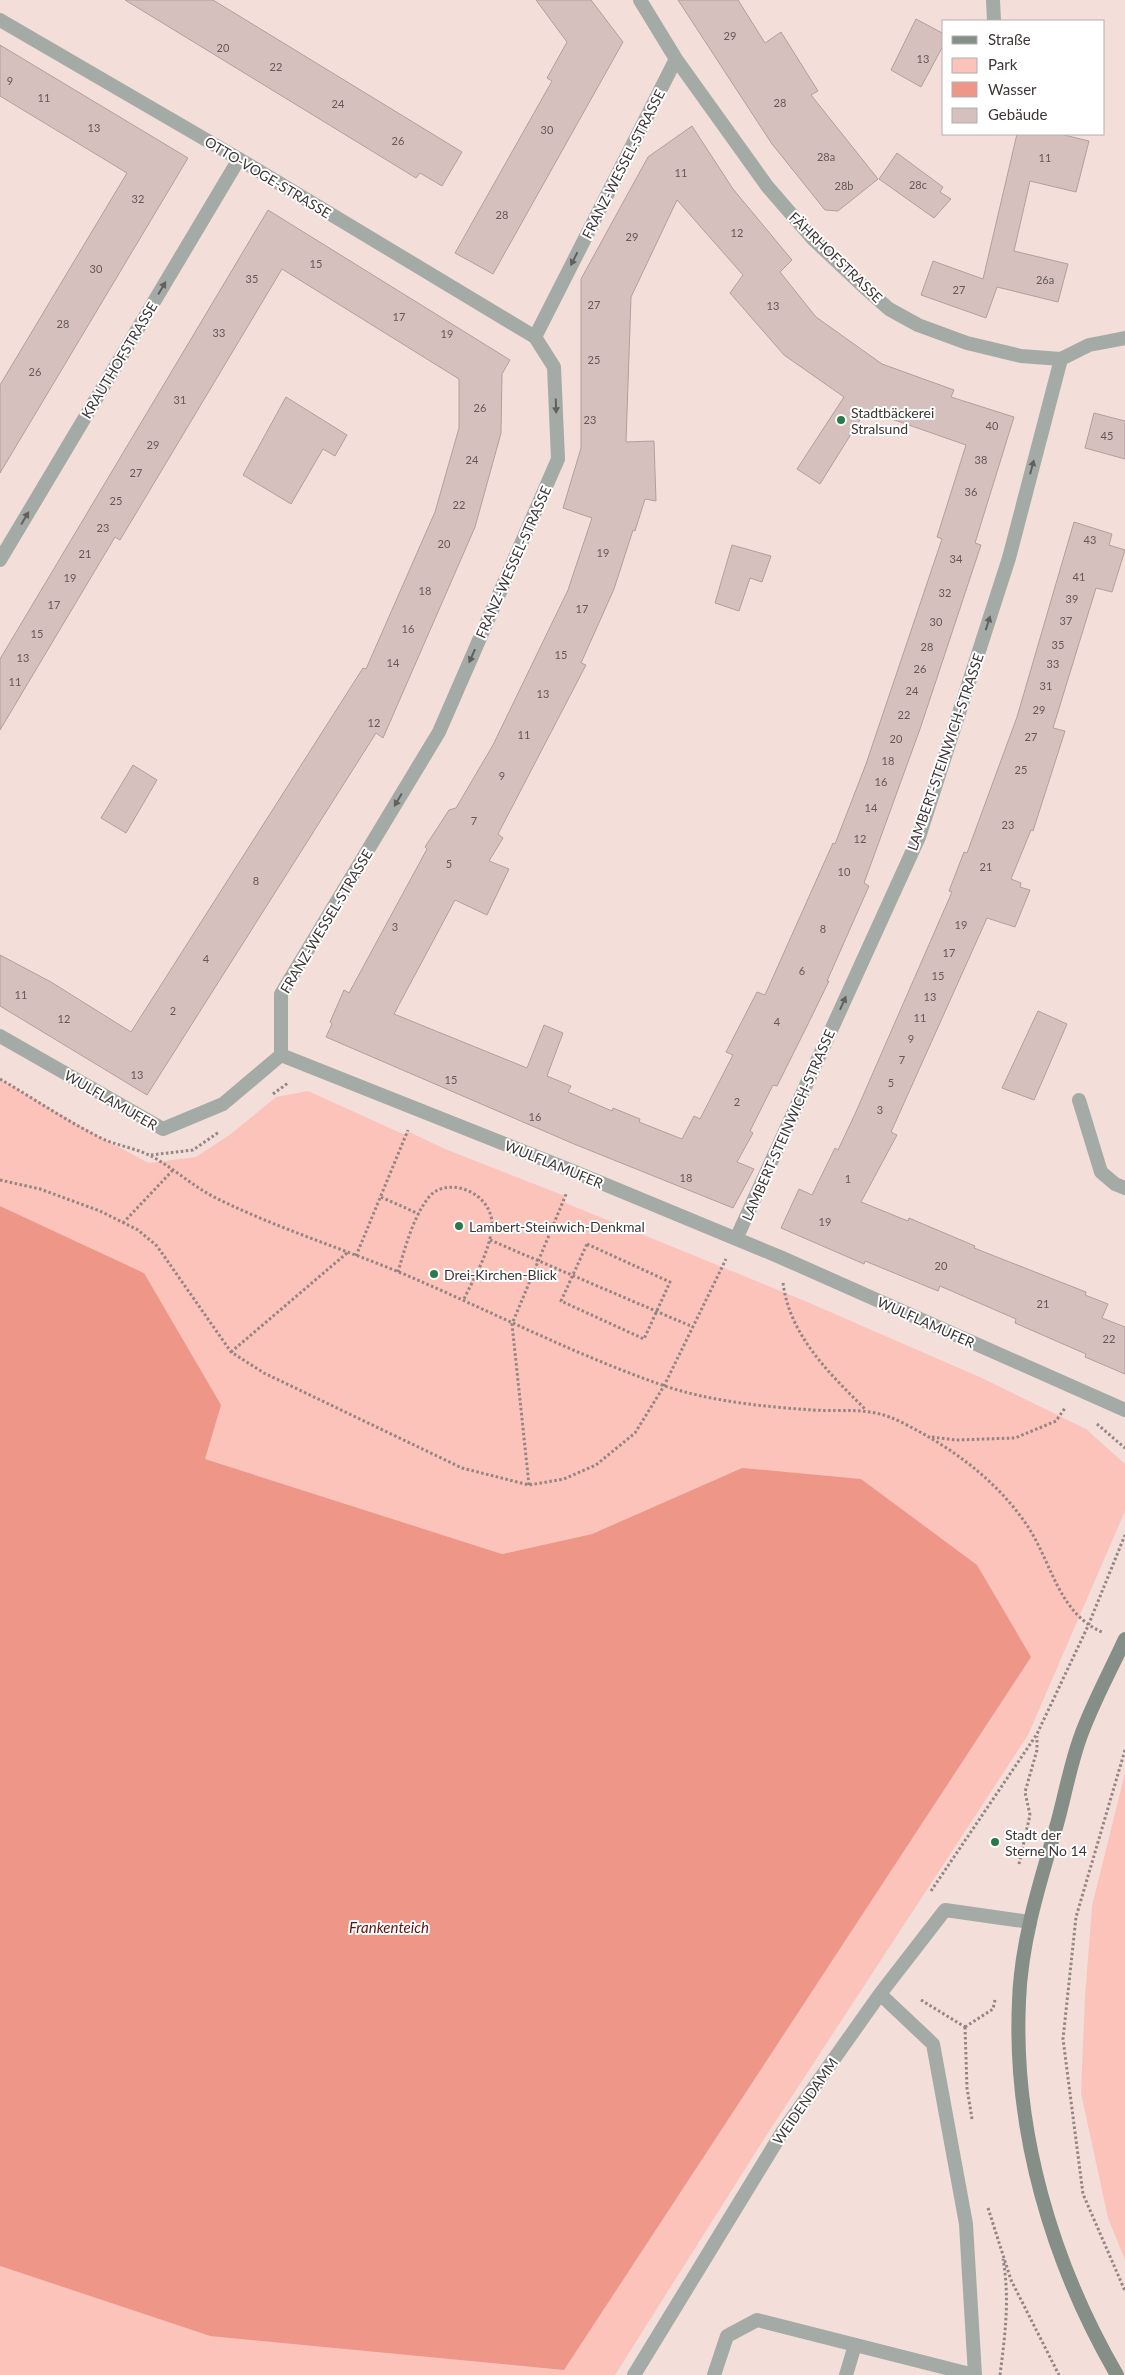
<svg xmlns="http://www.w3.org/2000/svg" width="1125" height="2375" viewBox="0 0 1125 2375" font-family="Lato,sans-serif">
<rect width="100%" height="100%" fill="#f3deda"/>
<!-- green -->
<path fill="#fbc3b9" d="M0 1079 101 1138 149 1163 196 1157 231 1134 276 1097 308 1091 405 1135 407 1131 445 1149 565 1196 563 1202 805 1301 984 1379 1086 1429 1125 1464V1511L1028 1735 764 2139 615 2375H0V2266L210 2336 742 1468 592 1534 502 1554 205 1459 144 1273 0 1206Z
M1125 1773V2260L1108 2218 1081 2093 1085 1997 1092 1906Z"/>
<!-- water -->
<path fill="#ee9688" d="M0 1206 144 1273 221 1405 205 1459 502 1554 592 1534 742 1468 861 1479 977 1565 1031 1657 564 2370 210 2336 0 2266Z"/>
<!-- building -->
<path fill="#d5c0bd" stroke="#b29f9b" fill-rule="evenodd" d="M125 0H213L462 152 442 186 420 173 416 178Z
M536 0H591L623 42 493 274 455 253 552 81 547 78 567 42Z
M678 0H738L765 43 781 32 818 91 811 95 878 179 838 211 825 210 772 144Z
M916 19 944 34V44L921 87 891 70Z
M0 45 188 158 0 473V385L127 173 0 96Z
M692 126 733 189 792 260 780 272 816 317 882 364 954 390 951 397 1014 417 975 543 981 545 920 729 864 883 869 886 827 981H829L809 1022 777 1086 773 1085 750 1131 753 1133 737 1162 754 1169 733 1208 574 1144 326 1037 332 1024 330 1022 344 990 349 993 427 849 425 847 449 810 456 808 493 745 568 590 592 518 563 508 581 448V279L648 157ZM677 200 743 275 730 293 784 355 844 397 797 469 820 484 866 410 966 445 937 537 942 539 866 764 835 844 833 843 765 995 757 992 726 1052 733 1055 700 1119 694 1116 682 1139 639 1122 640 1119 613 1108 612 1111 568 1092 571 1086 547 1076 563 1033 544 1025 527 1068 394 1014 455 900 487 915 509 869 489 861 503 838 498 834 586 665 581 663 614 589 633 530 635 531 645 499 656 501 654 441 626 442 631 297Z
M1017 134H1060L1089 141 1076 192 1030 181 1014 251 1068 264 1058 302 997 287 986 318 921 295 933 261 983 279Z
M897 153 943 187 940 192 951 199 934 218 879 179Z
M268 210 510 360 502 374 501 433 475 527 383 738 376 733 147 1095 0 1006V955L51 982 131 1032 363 668 366 669 435 512 459 428V379L282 269 120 540 115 537 0 730V659Z
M286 397 347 435 335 456 323 449 291 504 243 475Z
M1094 413 1125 421V459L1085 448Z
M1074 522 1112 534 1109 545 1125 550 1112 592 1096 588 1053 728 1065 731 1033 831 1031 830 1011 879 1021 883 1020 887 1030 890 1015 927 987 918 891 1132 897 1135 861 1202 908 1221 909 1218 975 1246 974 1248 1086 1292 1085 1295 1108 1304 1102 1318 1125 1327V1374L1085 1357 1086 1354 1015 1323 1016 1319 940 1286 938 1291 865 1261 864 1264 781 1228 799 1189 812 1195 835 1148 838 1150 855 1114 952 892 949 891 964 852 967 853 1017 717Z
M732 545 771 556 762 582 750 578 739 611 715 603Z
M133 765 157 780 126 833 101 818Z
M1038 1011 1067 1024 1034 1100 1002 1088Z"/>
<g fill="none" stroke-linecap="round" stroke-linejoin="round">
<!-- path -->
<path stroke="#938583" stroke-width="3" stroke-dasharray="2.5 2.5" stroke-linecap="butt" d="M0 1079C33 1098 65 1120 99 1137 116 1146 137 1148 153 1157 176 1170 195 1188 218 1199 283 1231 354 1252 420 1281 500 1316 579 1356 662 1385 708 1401 765 1407 813 1410 846 1412 869 1406 901 1422 949 1446 993 1477 1024 1521 1052 1559 1056 1613 1104 1633
M273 1094 288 1083
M151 1155 193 1150 219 1132
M0 1180 40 1189 100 1211 138 1230 157 1246 231 1352 264 1373 462 1468 529 1485 564 1479 596 1465 635 1433 664 1386 726 1259
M381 1197 419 1214
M123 1223 173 1170
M490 1240 693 1327
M587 1244 670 1282 644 1339 561 1301Z
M356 1256 408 1130
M398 1272C405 1248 413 1217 429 1197 447 1175 493 1192 492 1226 490 1251 474 1278 463 1301
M783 1283C790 1336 829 1373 865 1409
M231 1352 347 1253
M1097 1424 1125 1448
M932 1437 956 1440 1015 1438 1056 1421 1065 1408
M529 1485 512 1324 567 1192
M1125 1750 1076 1917 1063 2039 1083 2194 1125 2291
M1019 1864 1030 1815 1025 1792 1037 1750V1736
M931 1891 1037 1734 1088 1626 1125 1535
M921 2000 965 2027
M965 2027 967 2088 972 2119
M965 2027 993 2009 995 2000
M988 2208 1011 2280 1059 2375
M1000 2375C1005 2335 1010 2299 1003 2259"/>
<!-- service -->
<path stroke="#a4aba6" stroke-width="14" d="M1079 1100 1101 1172 1115 1184 1125 1188
M880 1994 933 2044 966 2224 975 2375
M634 2375 783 2131 880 1994 945 1910 1030 1922
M714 2375 727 2336 757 2320 974 2375
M846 2375 855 2345"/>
<!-- minor -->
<path stroke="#a4aba6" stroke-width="14" d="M640 0 676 59 767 186 813 239 864 287 889 309 918 325 967 343 1021 356 1061 359 1089 345 1125 338
M993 0 994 21
M0 20 239 159 535 337
M0 560 239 159
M0 1036 163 1129 223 1104 281 1055 575 1172 780 1257 1125 1410
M281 1055V994L439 732 558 459 554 367 535 337 676 59
M736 1239 919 837 1009 558 1061 359"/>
<!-- secondary -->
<path stroke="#858f88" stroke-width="14" d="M1117 2375C1052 2263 1013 2131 1019 2001 1021 1941 1040 1882 1057 1824 1065 1795 1070 1766 1080 1738 1092 1704 1110 1672 1125 1639"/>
</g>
<!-- one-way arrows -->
<defs><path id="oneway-solid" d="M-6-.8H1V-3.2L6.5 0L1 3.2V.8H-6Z" transform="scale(1.25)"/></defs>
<g fill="#625f5d">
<use href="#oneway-solid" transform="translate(574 259) rotate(117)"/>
<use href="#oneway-solid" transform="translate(162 288) rotate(-59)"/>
<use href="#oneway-solid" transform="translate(556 406) rotate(88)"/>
<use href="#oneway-solid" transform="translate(1032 467) rotate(-75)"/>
<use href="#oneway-solid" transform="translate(25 518) rotate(-59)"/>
<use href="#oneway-solid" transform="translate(988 623) rotate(-72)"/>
<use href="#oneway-solid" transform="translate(472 656) rotate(114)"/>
<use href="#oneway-solid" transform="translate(398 800) rotate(121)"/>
<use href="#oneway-solid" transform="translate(843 1003) rotate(-66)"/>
</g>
<!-- markers -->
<g fill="#287a4c" stroke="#fff" stroke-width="2">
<circle cx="841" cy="420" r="5"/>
<circle cx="459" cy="1226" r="5"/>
<circle cx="434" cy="1274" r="5"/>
<circle cx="995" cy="1842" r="5"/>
</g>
<g text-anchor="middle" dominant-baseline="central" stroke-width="4" stroke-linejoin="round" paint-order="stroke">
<!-- number labels -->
<g font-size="11" fill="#645857">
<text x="730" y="35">29</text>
<text x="223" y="47">20</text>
<text x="923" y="58">13</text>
<text x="276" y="66">22</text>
<text x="10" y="80">9</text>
<text x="44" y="97">11</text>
<text x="780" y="102">28</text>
<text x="338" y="103">24</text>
<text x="94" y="127">13</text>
<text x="547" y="129">30</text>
<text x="398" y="140">26</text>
<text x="826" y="156">28a</text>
<text x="1045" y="157">11</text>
<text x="681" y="172">11</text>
<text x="918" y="184">28c</text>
<text x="844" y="185">28b</text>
<text x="138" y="198">32</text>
<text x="502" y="214">28</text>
<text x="737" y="232">12</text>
<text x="632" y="236">29</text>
<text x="316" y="263">15</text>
<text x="96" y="268">30</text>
<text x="252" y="278">35</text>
<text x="1045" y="279">26a</text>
<text x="959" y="289">27</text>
<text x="594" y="304">27</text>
<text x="773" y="305">13</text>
<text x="399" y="316">17</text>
<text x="63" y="323">28</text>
<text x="219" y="332">33</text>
<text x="447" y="333">19</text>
<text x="594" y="359">25</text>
<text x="35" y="371">26</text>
<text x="180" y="399">31</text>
<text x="480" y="407">26</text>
<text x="590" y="419">23</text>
<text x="992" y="425">40</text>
<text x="1107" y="435">45</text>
<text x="153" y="444">29</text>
<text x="472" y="459">24</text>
<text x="981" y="459">38</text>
<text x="136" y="472">27</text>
<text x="971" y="491">36</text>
<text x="116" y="500">25</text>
<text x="459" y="504">22</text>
<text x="103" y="527">23</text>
<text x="1090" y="539">43</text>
<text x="444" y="543">20</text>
<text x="603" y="552">19</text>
<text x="85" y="553">21</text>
<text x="956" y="558">34</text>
<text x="1079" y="576">41</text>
<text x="70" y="577">19</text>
<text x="425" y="590">18</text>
<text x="945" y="592">32</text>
<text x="1072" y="598">39</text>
<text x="54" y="604">17</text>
<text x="582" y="608">17</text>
<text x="1066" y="620">37</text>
<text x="936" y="621">30</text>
<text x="408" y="628">16</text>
<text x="37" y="633">15</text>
<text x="1058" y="644">35</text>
<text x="927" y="646">28</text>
<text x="561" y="654">15</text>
<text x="23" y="657">13</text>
<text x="393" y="662">14</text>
<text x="1053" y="663">33</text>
<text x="920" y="668">26</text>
<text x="15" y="681">11</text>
<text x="1046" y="685">31</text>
<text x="912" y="690">24</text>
<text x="543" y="693">13</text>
<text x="1039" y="709">29</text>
<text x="904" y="714">22</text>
<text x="374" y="722">12</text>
<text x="524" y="734">11</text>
<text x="1031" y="736">27</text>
<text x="896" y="738">20</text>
<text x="888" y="760">18</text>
<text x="1021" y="769">25</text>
<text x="502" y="775">9</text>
<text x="881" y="781">16</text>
<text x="871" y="807">14</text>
<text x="474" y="820">7</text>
<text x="1008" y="824">23</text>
<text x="860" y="838">12</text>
<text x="449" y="863">5</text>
<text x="986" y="866">21</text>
<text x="844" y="871">10</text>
<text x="256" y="880">8</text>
<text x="961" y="924">19</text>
<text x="395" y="926">3</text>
<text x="823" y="928">8</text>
<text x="949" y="952">17</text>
<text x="206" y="958">4</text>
<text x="802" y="970">6</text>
<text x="938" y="975">15</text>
<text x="21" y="994">11</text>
<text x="930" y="996">13</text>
<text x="173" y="1010">2</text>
<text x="920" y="1017">11</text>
<text x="64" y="1018">12</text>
<text x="777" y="1021">4</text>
<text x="911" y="1038">9</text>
<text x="902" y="1059">7</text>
<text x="137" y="1074">13</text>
<text x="451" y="1079">15</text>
<text x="891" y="1082">5</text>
<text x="737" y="1101">2</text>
<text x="880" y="1109">3</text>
<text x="535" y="1116">16</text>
<text x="686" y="1177">18</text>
<text x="848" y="1178">1</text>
<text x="825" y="1221">19</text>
<text x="941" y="1265">20</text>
<text x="1043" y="1303">21</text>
<text x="1109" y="1338">22</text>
</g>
<!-- street labels -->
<g font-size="14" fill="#3e3635" stroke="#fff">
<text transform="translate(623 164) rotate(-63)">FRANZ-WESSEL-STRASSE</text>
<text transform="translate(268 177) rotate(31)">OTTO-VOGE-STRASSE</text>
<text transform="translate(836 257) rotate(44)">FÄHRHOFSTRASSE</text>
<text transform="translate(119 360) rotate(-59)">KRAUTHOFSTRASSE</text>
<text transform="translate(513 562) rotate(-66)">FRANZ-WESSEL-STRASSE</text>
<text transform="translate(945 752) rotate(-71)">LAMBERT-STEINWICH-STRASSE</text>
<text transform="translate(326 921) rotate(-59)">FRANZ-WESSEL-STRASSE</text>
<text transform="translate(111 1100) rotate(30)">WULFLAMUFER</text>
<text transform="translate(788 1125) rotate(-66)">LAMBERT-STEINWICH-STRASSE</text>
<text transform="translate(554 1164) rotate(22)">WULFLAMUFER</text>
<text transform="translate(926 1322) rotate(24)">WULFLAMUFER</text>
<text transform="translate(805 2101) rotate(-55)">WEIDENDAMM</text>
</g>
<!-- poi labels -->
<g font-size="14" fill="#3e3635" stroke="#fff" text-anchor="start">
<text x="851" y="412">Stadtbäckerei<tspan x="851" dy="16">Stralsund</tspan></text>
<text x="469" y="1226">Lambert-Steinwich-Denkmal</text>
<text x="444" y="1274">Drei-Kirchen-Blick</text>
<text x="1005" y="1834">Stadt der<tspan x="1005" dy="16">Sterne No 14</tspan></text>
</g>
<!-- water labels -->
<g font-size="15" font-style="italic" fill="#60130c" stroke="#fff">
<text x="389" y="1927">Frankenteich</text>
</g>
</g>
<!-- legend -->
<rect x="942" y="20" width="162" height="115" fill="#ffffff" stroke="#b2afae"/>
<rect x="952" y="36" width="25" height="8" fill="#858f88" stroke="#b2afae"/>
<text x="988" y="45" font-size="15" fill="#3e3635">Straße</text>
<rect x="952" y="58" width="25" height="15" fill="#fbc3b9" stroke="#b2afae"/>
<text x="988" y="70" font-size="15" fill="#3e3635">Park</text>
<rect x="952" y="82" width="25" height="15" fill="#ee9688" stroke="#b2afae"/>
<text x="988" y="95" font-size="15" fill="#3e3635">Wasser</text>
<rect x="952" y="108" width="25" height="15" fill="#d5c0bd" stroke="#b2afae"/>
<text x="988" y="120" font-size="15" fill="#3e3635">Gebäude</text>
</svg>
